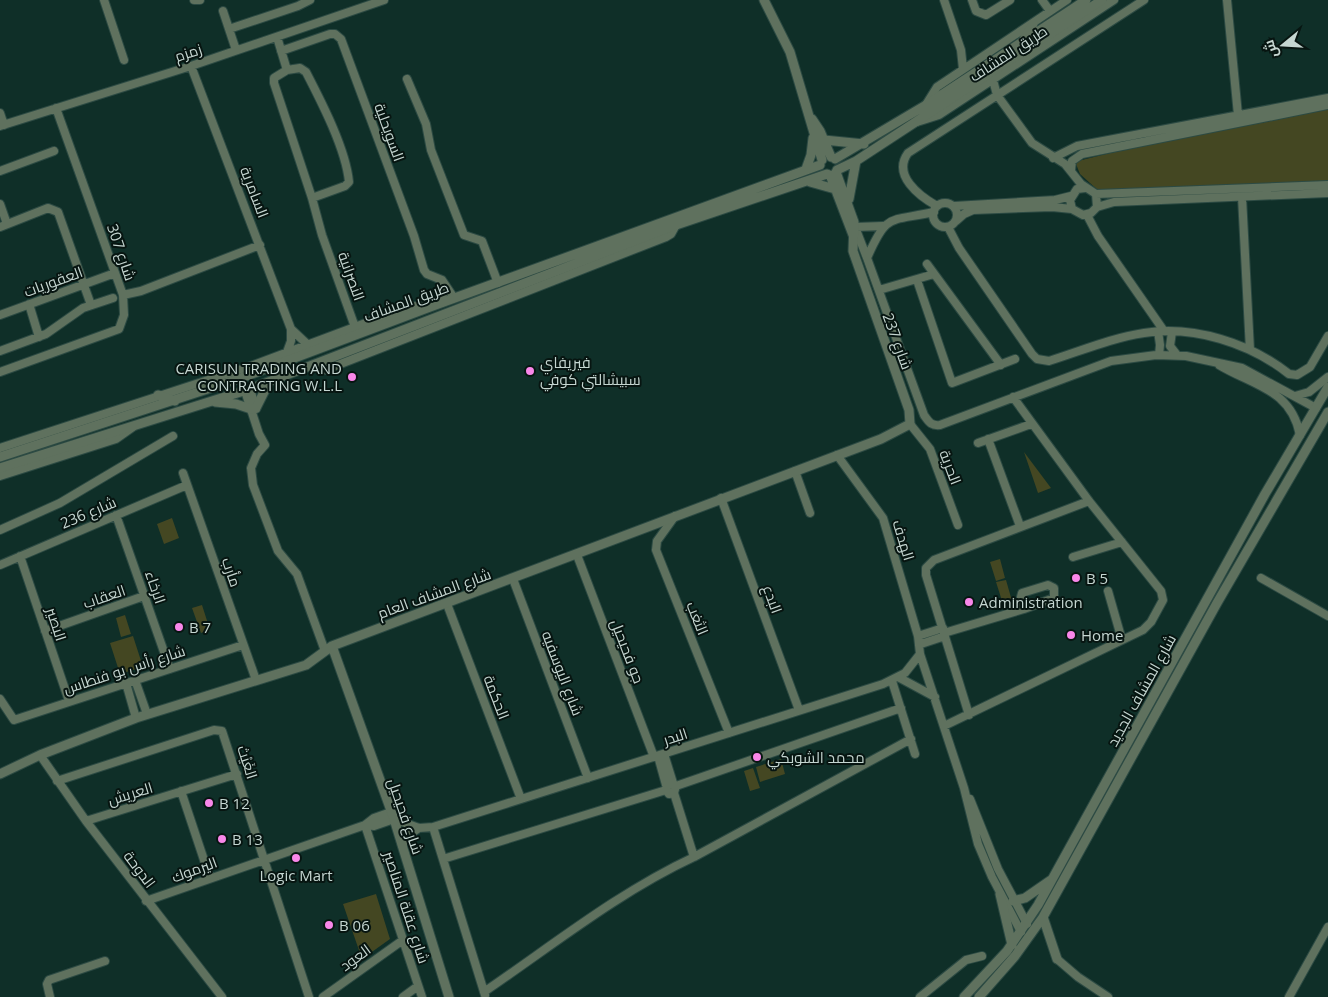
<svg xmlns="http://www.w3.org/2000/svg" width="1328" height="997" viewBox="0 0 1328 997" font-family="'Open Sans',Cairo,sans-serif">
<rect width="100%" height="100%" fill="#0f2f28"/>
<!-- green -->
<path fill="#444722" d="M1328 108V182L1100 192 1080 174 1076 164 1078 161 1114 152Z
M1024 452 1051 488 1038 493Z
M172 518 179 538 164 544 157 524Z
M1000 559 1005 578 996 581 990 562Z
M1006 580 1012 601 1003 604 996 582Z
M202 605 210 630 201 633 192 608Z
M125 615 131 634 121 637 116 618Z
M133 636 143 667 120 674 110 643Z
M781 759 785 774 760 782 756 767Z
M753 768 760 788 750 791 744 771Z
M376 894 390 939 362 959 343 904Z"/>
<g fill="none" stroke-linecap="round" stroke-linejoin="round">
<!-- minor casing -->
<g stroke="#2c4a43" stroke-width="10">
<path id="minor" d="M104 0 124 60
M194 0H200
M944 0 961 50 963 69
M972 0 976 11 986 15 1010 0
M1042 0 1050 11
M1227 0 1238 115
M223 11 236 50
M229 29 298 6 310 0
M277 37 287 70 300 68 306 72C321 101 346 149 349 182L345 186 312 198 322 235 355 327
M281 51 330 34H335L341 39 414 236 424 270 427 274 442 280 454 298
M191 66 291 329V341L287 352
M287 70 274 78V83L312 198
M407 79 426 124 431 150 464 235 482 241 498 283
M993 80 997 95 1032 143 1065 164 1081 184 1096 194 1097 207 1091 213 1083 215 1072 209 1070 200 1077 189 1085 188
M927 103 937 87 1067 0
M56 108 123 295 141 291 260 245
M0 113 4 125
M917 122 939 115 1114 0
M0 126 191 66 384 0
M1053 158 1077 146 1328 98
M1071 170 1072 161 1082 154 1328 105
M0 171 54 151
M1096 194 1328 185
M1242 197 1250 350
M933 215a12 12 0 1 1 24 0a12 12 0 1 1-24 0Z
M0 204 7 224
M937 206C919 196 892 175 908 153L1144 0
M954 206 1055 200 1071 196
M1097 207 1114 202 1328 193
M934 212C889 222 887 212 867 258L924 415C929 422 931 426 940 425L1111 361 1156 355 1186 356 1242 368 1316 408
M1087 215 1098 236 1164 331
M956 221 964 214 973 210 1052 207 1072 209
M0 227 48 208 58 212 91 305
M948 227 959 248 1032 354 1037 359 1049 361C1081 351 1111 338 1144 333 1193 325 1250 343 1289 374L1297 375 1310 367 1328 336
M867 258 855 227 883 226
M927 264 1001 365
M917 280 952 383 1015 359
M879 290 934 274
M441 303 445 285
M29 304 39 337
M0 315 115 273
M291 329 307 344
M1158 331 1160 345 1159 355
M1172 332 1170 346 1177 355
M0 351 46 334 83 308 113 298
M1219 365C1254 386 1291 389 1300 435
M311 367 325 370 666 237 671 234 676 225
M0 372 119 329 124 315 123 295
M250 389 256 409
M245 391 259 434 265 445
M1295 396 1309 392 1328 377
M910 424 930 449 958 525
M988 439 1020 526
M978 443 1031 424
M265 445 257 454 251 468 253 485 278 551 297 574 325 651
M0 448 251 366 411 306 430 307
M795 471 810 513
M183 473 256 680
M0 476 116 439 133 427
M721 498 799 710
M116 515 170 669
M675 516 657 541 656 550 729 733
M0 530 60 503 173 436
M577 555 654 757
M20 556 69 701
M1073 557 1122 542
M0 565 187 485
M1261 578 1328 616
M513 579 588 778
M1048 585 1054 588V598L1024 609 1021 597 1022 593Z
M1108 591 1122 640
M447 604 521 799
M45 631 144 596
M944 633 1024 609
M918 636 943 628
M921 644 945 636
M920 654 964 788 978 844 992 877 1021 932
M898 677 935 697
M135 680 147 714
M892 681 915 754
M126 683 136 718
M0 699 14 720 243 645
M969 715 926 575V568L934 560 1089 501
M944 726 1143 630 1151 622 1163 600 1161 591 1089 501 1013 397
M664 754 673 783
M40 755 86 821 222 997
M658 756 666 785
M57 781 214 730 222 731 309 997
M676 786 901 708
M181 791 210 878
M674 793 669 794 666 790 669 783 676 786 674 793 694 857
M970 799 998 869 1027 924
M86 821 237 774
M365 825 374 826 394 819 419 828 433 827 883 684 905 673 920 654 918 636 883 518 837 455
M365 825 422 997
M433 827 485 995
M402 845 409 835 419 828
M443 859 666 790
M146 901 365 825 374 818 391 812
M1057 959 1078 977 1108 997
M484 992C553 945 619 892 694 857L911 739
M50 997 47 984 49 980 105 961
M323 997 403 940
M403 997 418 986
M920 997 966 960 982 956
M1289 997 1328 927"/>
</g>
<!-- tertiary casing -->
<g stroke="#2c4a43" stroke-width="11">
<path id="tertiary" d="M764 0 790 52 822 160
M1023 41 1033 24
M812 119 820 131 831 157
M824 140 864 144
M835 159 926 105 1086 0
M806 169 811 155 813 138
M837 170 856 161 1102 0
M830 175 853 235
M810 182 835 189
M849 199 856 161
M158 395 175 401
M215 402 236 404 251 409
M256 408 269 382
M0 457 241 378 430 307 820 165
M0 468 250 389 676 225 827 174
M332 646 394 819 449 997
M0 774 40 755 136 718 306 665 332 646 881 439 910 424 909 410 853 251 854 222 836 172
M1000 894 1012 945
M1013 901 1025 898 1051 880
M1043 917 1057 959
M964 997 1007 951 1038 905 1265 494 1328 387
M979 997 1015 956 1043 917 1217 603 1328 412"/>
</g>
<!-- minor -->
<use href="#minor" stroke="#5f715e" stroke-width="8"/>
<!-- tertiary -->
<use href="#tertiary" stroke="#5f715e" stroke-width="9"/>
</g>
<!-- markers -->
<g fill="#f987e9" stroke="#071511" stroke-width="2">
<circle cx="530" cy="371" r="5"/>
<circle cx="352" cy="377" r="5"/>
<circle cx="1076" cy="578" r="5"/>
<circle cx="969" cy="602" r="5"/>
<circle cx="179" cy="627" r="5"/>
<circle cx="1071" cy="635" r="5"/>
<circle cx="757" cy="757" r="5"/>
<circle cx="209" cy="803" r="5"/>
<circle cx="222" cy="839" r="5"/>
<circle cx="296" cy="858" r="5"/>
<circle cx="329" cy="925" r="5"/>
</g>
<g text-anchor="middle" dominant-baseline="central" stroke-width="4" stroke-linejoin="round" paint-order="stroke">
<!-- street labels -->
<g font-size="15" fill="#c5d6d1" stroke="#071511">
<text transform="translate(188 52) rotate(-18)">زمزم</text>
<text transform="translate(1008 53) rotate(-33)">طريق المشاف</text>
<text transform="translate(390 132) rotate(70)">السويحلية</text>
<text transform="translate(255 192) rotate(69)">السامرية</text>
<text transform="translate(122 252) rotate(71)">شارع 307</text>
<text transform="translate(352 276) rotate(70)">النصرانية</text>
<text transform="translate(53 281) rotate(-20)">العقوريات</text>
<text transform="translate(406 301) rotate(-20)">طريق المشاف</text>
<text transform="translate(898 341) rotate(70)">شارع 237</text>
<text transform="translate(951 467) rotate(69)">الحرية</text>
<text transform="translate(88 512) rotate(-23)">شارع 236</text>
<text transform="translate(904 540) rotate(73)">الهدف</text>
<text transform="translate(232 572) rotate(71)">مأرب</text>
<text transform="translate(156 587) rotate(71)">الرخاء</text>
<text transform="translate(434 593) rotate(-20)">شارع المشاف العام</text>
<text transform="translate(104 596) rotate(-19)">العقاب</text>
<text transform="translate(773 599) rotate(70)">البدع</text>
<text transform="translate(698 618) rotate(68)">الثغب</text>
<text transform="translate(57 624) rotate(72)">البصير</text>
<text transform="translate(628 651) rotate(69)">جو فحيحيل</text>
<text transform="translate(124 669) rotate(-18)">شارع رأس بو فنطاس</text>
<text transform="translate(563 673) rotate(69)">شارع اليوسفيه</text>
<text transform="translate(1141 690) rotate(-61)">شارع المشاف الجديد</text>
<text transform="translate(497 697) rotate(69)">الحكمة</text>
<text transform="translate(675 736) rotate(-18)">البدر</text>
<text transform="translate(248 762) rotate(72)">الغَيْث</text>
<text transform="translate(130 793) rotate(-17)">العريش</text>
<text transform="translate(406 816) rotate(71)">شارع فحيحيل</text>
<text transform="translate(140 869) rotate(53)">الدوحة</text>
<text transform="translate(194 869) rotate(-20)">اليرموك</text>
<text transform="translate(407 907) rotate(72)">شارع عقلة المناصير</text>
<text transform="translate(355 957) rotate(-36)">العود</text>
</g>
<!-- poi labels -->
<g font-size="15" fill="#c5d6d1" stroke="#071511" text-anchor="start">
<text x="540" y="362">فيريفاي<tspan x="540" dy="17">سبيشالتي كوفي</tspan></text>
<text x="342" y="368" text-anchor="end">CARISUN TRADING AND<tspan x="342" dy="17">CONTRACTING W.L.L</tspan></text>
<text x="1086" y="578">B 5</text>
<text x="979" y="602">Administration</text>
<text x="189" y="627">B 7</text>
<text x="1081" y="635">Home</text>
<text x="767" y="757">محمد الشوبكي</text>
<text x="219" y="803">B 12</text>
<text x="232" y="839">B 13</text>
<text x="296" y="875" text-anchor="middle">Logic Mart</text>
<text x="339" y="925">B 06</text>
</g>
</g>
<!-- north arrow -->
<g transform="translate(1283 45) rotate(252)" stroke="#071511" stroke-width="4" paint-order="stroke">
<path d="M0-4L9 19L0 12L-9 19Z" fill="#c5d6d1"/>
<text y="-8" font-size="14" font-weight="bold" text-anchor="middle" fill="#c5d6d1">ش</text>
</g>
</svg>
